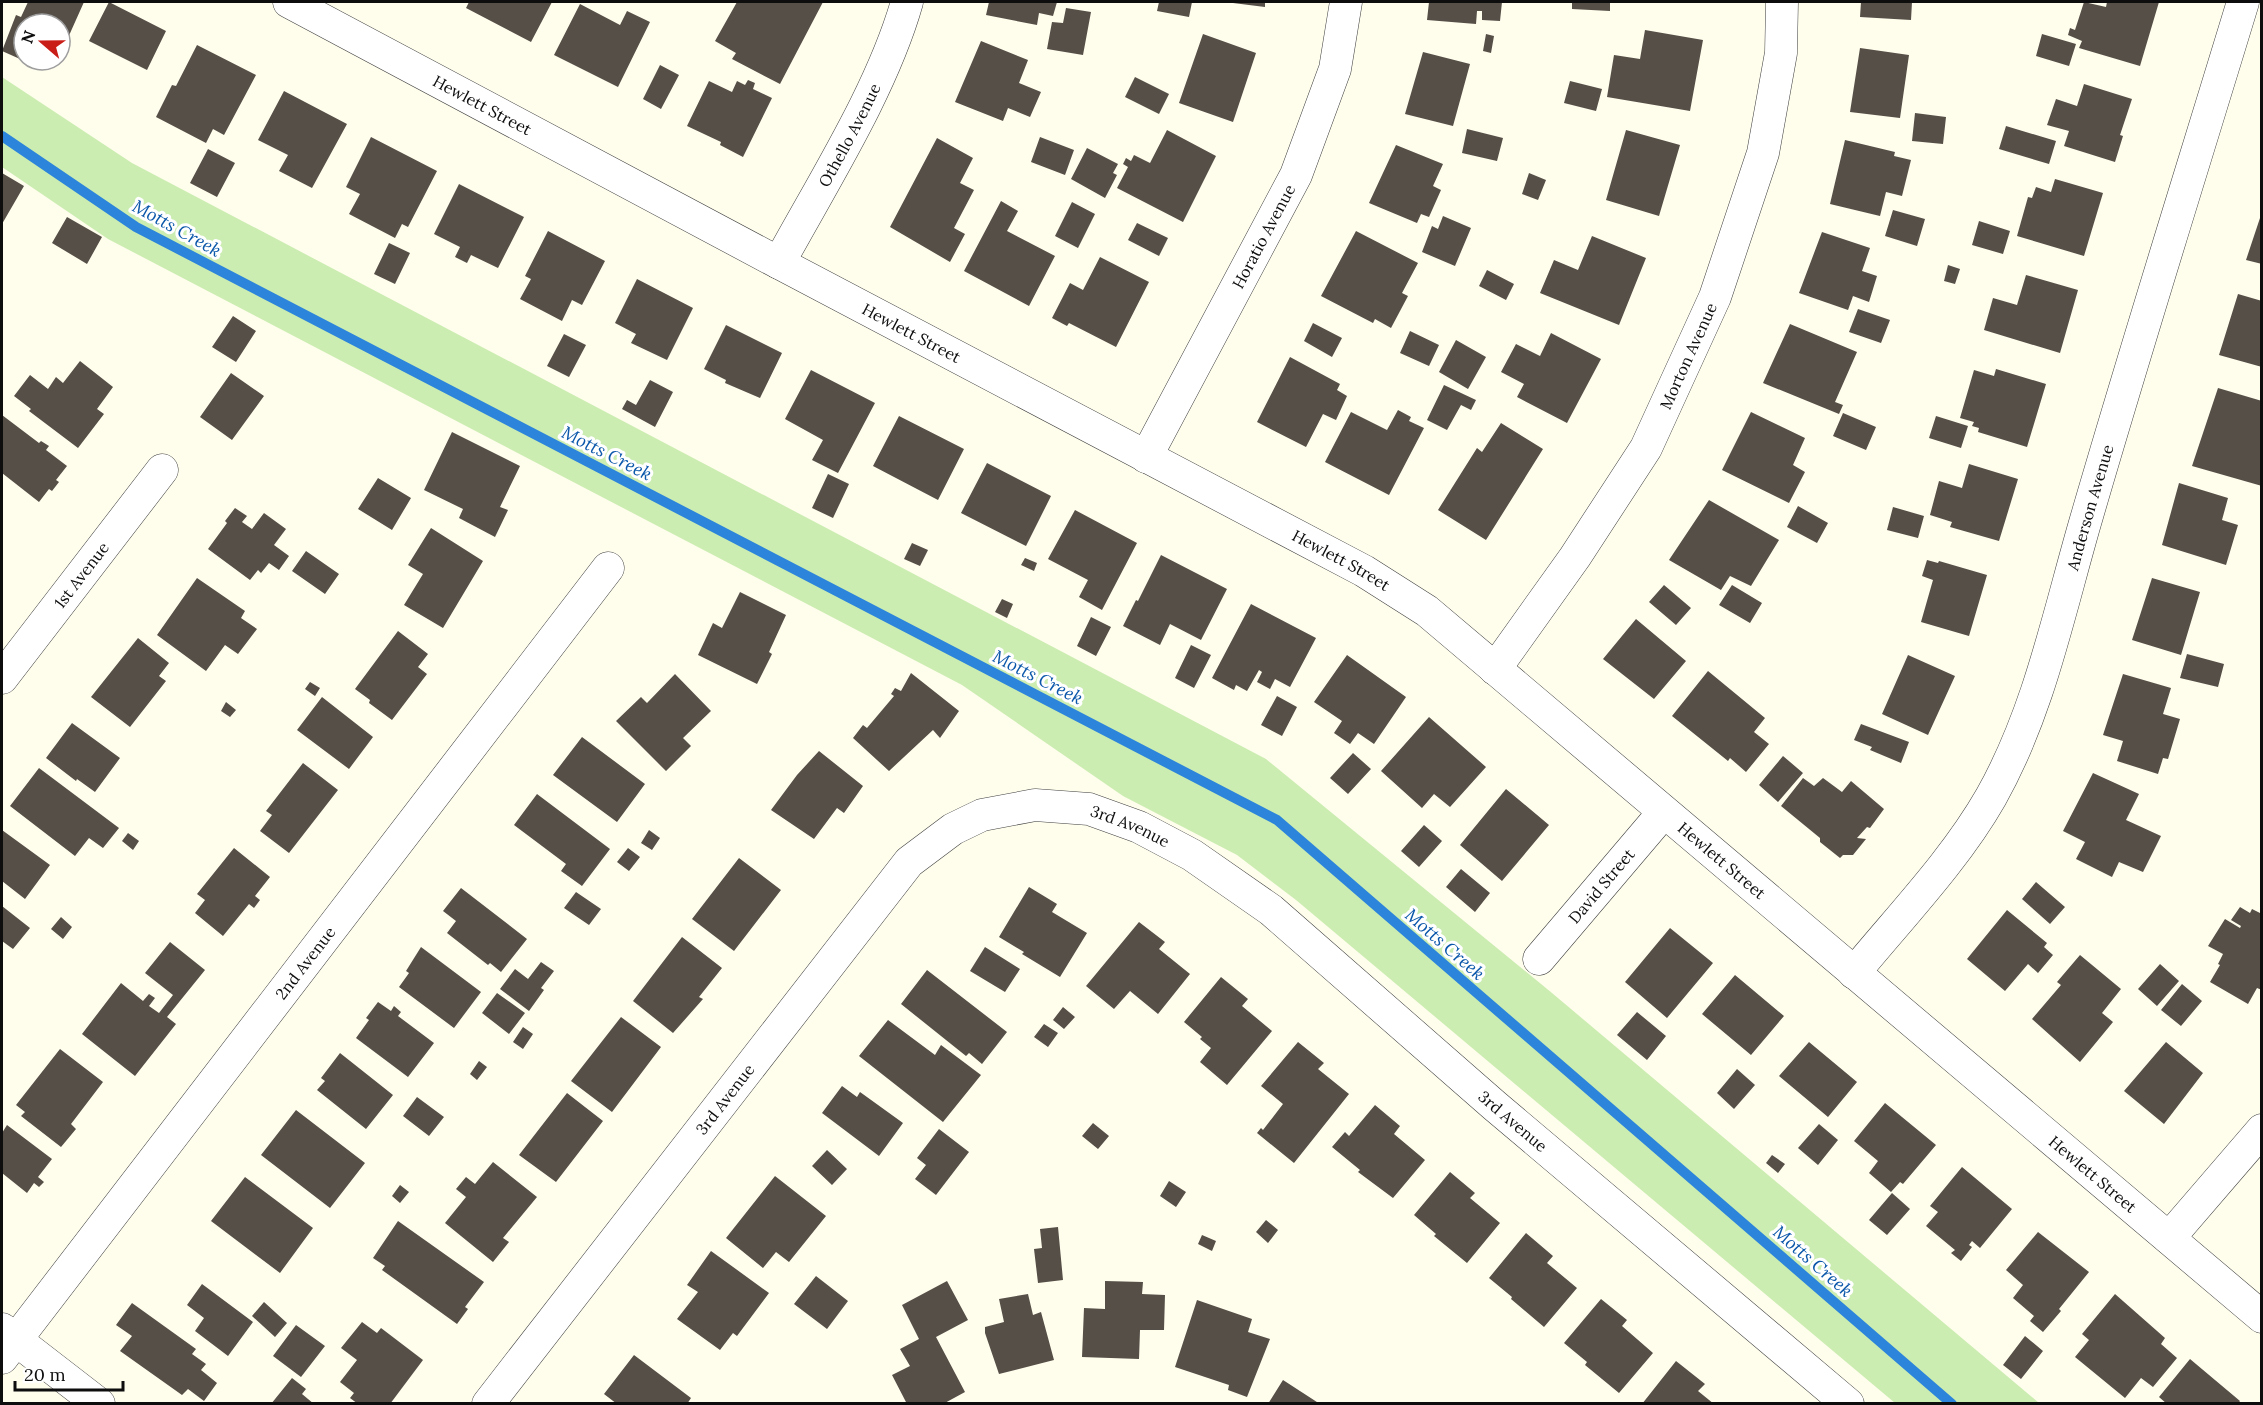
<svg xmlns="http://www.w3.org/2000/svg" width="2263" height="1405" viewBox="0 0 2263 1405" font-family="Lora,serif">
<rect width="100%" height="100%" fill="#fffdec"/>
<!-- green -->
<path fill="#ccedb2" d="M2 77 132 163 1266 759 1552 993 2039 1403H1895L1296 900 1237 855 1123 796 962 685 108 239 2 167Z"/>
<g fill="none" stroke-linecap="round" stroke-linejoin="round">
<!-- stream -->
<path stroke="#2c85da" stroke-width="10" d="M2 136 136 227 1277 820 1952 1404"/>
</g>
<!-- building -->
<path fill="#564f48" d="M28 2H84L67 40 60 37V24H24V60H42L38 67 2 51 16 15 21 17Z
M109 2 166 31 147 70 89 41Z
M469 2H552L531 42 466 8Z
M737 2H823L780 84 732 59 736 53 715 41Z
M989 2H1057L1053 16 1039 13 1037 25 986 15Z
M1159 2H1192L1189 17 1157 11Z
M1225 2H1265V7Z
M1429 2H1502L1500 21 1482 20V11H1477L1476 24 1427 20Z
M1572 2H1610V11L1572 9Z
M1861 2H1912L1911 20 1860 17Z
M2084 2 2106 7 2107 2H2159L2140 66 2079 48 2082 41 2068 35 2070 28 2075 30Z
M580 4 620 25 627 11 650 22 618 87 554 55Z
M1066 8 1091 12 1083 55 1047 49 1052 22 1063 23Z
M1645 30 1703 40 1690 111 1607 97 1614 55 1640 59Z
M1203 34 1256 53 1233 122 1179 103Z
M1486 34 1494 36 1491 53 1483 51Z
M2042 34 2076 44 2069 66 2036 56Z
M981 41 1028 60 1019 83 1041 92 1030 117 1008 108 1003 121 955 102Z
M197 45 256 75 224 135 213 129 206 143 156 117 172 85 176 86Z
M1860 48 1909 55 1900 118 1850 112Z
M1423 52 1470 64 1453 126 1405 114Z
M660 65 679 75 661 109 643 99Z
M1135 77 1169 94 1159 114 1125 97Z
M748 80 755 83 753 89 772 98 743 157 720 145 721 142 687 126 709 81 732 92 737 81 745 85Z
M1570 81 1602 89 1596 111 1564 103Z
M2084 84 2132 99 2120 135 2123 136 2115 162 2064 146 2069 131 2047 125 2056 99 2077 106Z
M284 91 347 124 312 188 279 171 288 155 258 140Z
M1915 113 1946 117 1943 144 1912 141Z
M2006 126 2056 141 2049 164 1999 149Z
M1467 129 1503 138 1497 161 1462 153Z
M1167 130 1216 156 1183 222 1117 188 1128 167 1123 164 1126 158 1131 161 1134 155 1150 163Z
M1626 130 1680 145 1659 216 1606 200Z
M371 137 437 171 408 227 402 224 395 238 349 214 360 194 346 187Z
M1040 137 1074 150 1065 175 1031 162Z
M937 138 973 158 960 183 974 190 954 228 965 234 950 262 890 227Z
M1845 140 1895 152 1894 156 1911 160 1902 196 1886 192 1880 216 1830 204Z
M1396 145 1443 164 1433 186 1441 190 1429 217 1421 214 1417 223 1369 203Z
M1087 148 1118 164 1113 173 1117 175 1105 198 1071 179Z
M208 149 235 163 217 197 190 183Z
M2 173 24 186 2 224Z
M1529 173 1546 180 1538 200 1522 194Z
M2055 179 2103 193 2084 256 2017 236 2028 197 2032 198 2036 187 2051 192Z
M459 184 524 217 498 268 471 255 467 263 455 257 460 247 434 234Z
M1001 201 1018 211 1007 231 1055 256 1029 306 964 271Z
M1072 202 1095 214 1078 248 1055 236Z
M1893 210 1925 219 1917 246 1885 236Z
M2261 215H2262V264L2246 260Z
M1443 216 1471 228 1455 266 1422 252 1432 226 1438 229Z
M67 217 102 237 87 264 52 243Z
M1979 221 2010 231 2003 254 1972 245Z
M1137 223 1168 238 1159 256 1128 240Z
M548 231 605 261 582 305 572 300 562 321 520 299 531 279 525 276Z
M1356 231 1418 263 1402 293 1408 296 1391 328 1375 319 1373 323 1321 296Z
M1822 232 1870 248 1862 271 1877 276 1869 302 1853 296 1848 310 1799 293Z
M1592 236 1646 258 1619 325 1540 293 1554 260 1578 270Z
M389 243 410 253 395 284 374 274Z
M1100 257 1149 282 1116 347 1069 323 1067 326 1052 318 1070 283 1083 290Z
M1948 265 1960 269 1955 284 1944 281Z
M1487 270 1514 284 1506 300 1479 286Z
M2026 275 2078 290 2060 353 1984 330 1993 298 2017 305Z
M637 279 693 308 667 360 631 343 636 334 615 323Z
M2238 294 2262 301V367L2219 355Z
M1858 309 1890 320 1881 343 1849 332Z
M233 316 256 331 236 362 212 347Z
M1313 323 1342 338 1332 357 1304 341Z
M1790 324 1857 352 1835 402 1843 405 1839 414 1763 383Z
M726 325 782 353 760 398 725 383 726 380 704 369Z
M1410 331 1439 345 1429 366 1400 353Z
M1551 333 1601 359 1567 423 1517 397 1524 384 1501 372 1516 344 1540 356Z
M564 334 586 345 569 377 547 366Z
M1456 340 1486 357 1468 389 1439 372Z
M1290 357 1340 384 1337 390 1347 396 1336 420 1323 414 1306 447 1257 422Z
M80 361 113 387 97 409 104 414 78 448 29 411 31 409 14 396 30 375 48 389 56 377 63 383Z
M1996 369 2046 384 2027 447 1978 432 1979 428 1972 426 1974 422 1960 418 1974 370 1994 376Z
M811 370 875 403 838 473 812 460 823 440 785 419Z
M231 373 264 396 232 440 200 417Z
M650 380 673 392 655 427 622 409 627 400 636 405Z
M1444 385 1476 400 1471 410 1461 405 1447 430 1427 420Z
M2218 388 2262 401V486L2192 466Z
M1398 410 1411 417 1409 421 1424 428 1389 495 1325 462 1351 412 1387 430Z
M1751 412 1805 438 1793 465 1805 472 1789 503 1722 470Z
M1843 413 1876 427 1866 450 1833 436Z
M2 415 39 443 41 441 49 446 46 450 67 466 56 480 59 482 52 491 49 489 39 502 2 473Z
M899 416 964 449 938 500 873 466Z
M1936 416 1968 426 1961 448 1929 438Z
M1501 423 1543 449 1486 540 1438 510 1477 448 1482 452Z
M452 432 520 466 500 507 508 510 495 537 459 518 463 509 424 490Z
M987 463 1051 496 1026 546 961 513Z
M1969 464 2018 479 1999 541 1950 527 1952 522 1930 515 1939 481 1962 488Z
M828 474 849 484 833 518 812 508Z
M378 478 411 498 392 530 358 509Z
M2179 483 2228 498 2222 520 2238 525 2226 565 2162 545Z
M1709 500 1779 540 1751 586 1730 576 1721 590 1669 560Z
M1798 506 1828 523 1817 543 1787 527Z
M1893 507 1924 516 1918 538 1887 530Z
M235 508 247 516 242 522 252 529 264 513 286 529 274 545 289 556 279 570 269 563 261 573 258 570 250 580 208 549 227 523 225 521Z
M1075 510 1137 543 1102 610 1079 597 1088 580 1048 559Z
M431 528 483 561 443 628 404 605 423 574 408 565Z
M912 543 928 550 920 566 904 559Z
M306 551 339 574 325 594 292 571Z
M1161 555 1227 589 1201 640 1170 624 1160 645 1123 626 1136 600 1138 601Z
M1025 558 1037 563 1034 571 1021 565Z
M1927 560 1938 563 1939 561 1987 575 1969 636 1921 622 1933 580 1922 576Z
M197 578 245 611 241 618 257 629 238 654 225 645 206 671 157 635Z
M2152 578 2200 592 2181 655 2132 640Z
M1664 585 1691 608 1676 625 1649 602Z
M1732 585 1762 603 1750 623 1719 605Z
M740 592 786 615 769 652 772 654 757 684 698 655 713 623 722 628Z
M1002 599 1013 604 1007 618 995 612Z
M1251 604 1316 638 1290 687 1275 679 1270 689 1257 682 1262 672 1259 670 1247 691 1236 685 1234 690 1212 678Z
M1091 617 1111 627 1096 656 1077 646Z
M1636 619 1686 661 1654 699 1603 659Z
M398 631 428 654 418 667 427 674 392 720 369 703 370 700 355 689Z
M138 638 169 663 159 676 166 681 130 727 91 697Z
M1191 645 1211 655 1194 688 1175 678Z
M2187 654 2224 664 2218 687 2180 678Z
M1347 655 1406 697 1374 744 1358 733 1350 744 1334 733 1342 721 1314 702Z
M1908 655 1955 676 1928 735 1882 714Z
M1708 671 1765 718 1754 732 1769 744 1746 772 1730 758 1728 761 1672 716Z
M911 673 959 711 940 738 933 730 889 771 853 738 863 725 867 728 894 696 891 694 895 688 901 691Z
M675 674 711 711 683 738 691 746 666 771 616 721 641 697 647 703Z
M2123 674 2171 688 2163 714 2180 719 2168 759 2163 758 2158 774 2117 761 2123 741 2103 735Z
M310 682 320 688 315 696 305 689Z
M1277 696 1297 707 1282 736 1261 725Z
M322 697 373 737 349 769 297 730Z
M226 702 236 710 230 717 221 711Z
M1429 717 1486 767 1450 807 1434 794 1422 808 1381 771Z
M72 723 120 758 95 792 77 779 76 781 46 758Z
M1861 724 1909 742 1901 763 1870 750 1872 747 1854 740Z
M582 737 645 784 617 822 553 775Z
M819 751 863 786 844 813 837 808 814 839 771 810 797 775Z
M1353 753 1371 769 1348 794 1330 778Z
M1783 756 1803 773 1778 802 1759 785Z
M303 763 338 790 289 853 260 831 272 815 266 811Z
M39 768 119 828 103 848 89 838 75 856 10 806Z
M2093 773 2139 794 2126 820 2161 836 2143 872 2119 862 2112 877 2076 859 2085 842 2063 831Z
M1803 778 1814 786 1823 778 1842 792 1851 781 1884 809 1870 828 1867 827 1857 838 1866 839 1853 855H1843L1840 858 1820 842V838L1781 806Z
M1506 789 1549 825 1502 881 1460 845Z
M537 794 610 849 582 886 561 871 566 864 514 825Z
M1424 825 1442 841 1419 867 1401 851Z
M2 830 50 865 25 899 2 881Z
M649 830 660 838 652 850 641 843Z
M128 833 139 841 133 850 122 841Z
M234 848 270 877 255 896 260 900 254 908 249 904 223 936 195 913 205 900 197 894Z
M628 848 640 857 629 871 617 862Z
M739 858 781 890 734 951 692 919Z
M1461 869 1490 893 1475 912 1446 887Z
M2036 882 2065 907 2050 924 2022 899Z
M1029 887 1057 904 1052 912 1087 933 1060 977 1022 954 1024 952 999 937Z
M461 888 527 939 501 972 490 963 488 965 447 933 456 921 443 911Z
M576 892 601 909 589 925 564 908Z
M2 906 30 928 13 949 2 941Z
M2240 907 2250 913 2252 909 2262 914V990L2257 988 2248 1004 2210 982 2220 965 2218 964 2223 954 2208 946 2225 919 2240 928 2241 926 2231 920Z
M2007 910 2047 943 2044 947 2053 955 2038 973 2028 964 2005 991 1967 959Z
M61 917 72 927 63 939 51 929Z
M1139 922 1165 942 1159 949 1190 974 1158 1014 1130 991 1114 1009 1086 986Z
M1670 928 1713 963 1667 1018 1625 982Z
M682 937 722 968 699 997 703 999 673 1033 633 1001Z
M170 942 205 970 167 1017 176 1024 135 1076 82 1034 121 983 143 1001 149 994 155 998 149 1006 159 1013 173 995 145 973Z
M421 947 481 992 454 1028 399 987 409 973 406 971Z
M985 947 1020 969 1005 992 970 971Z
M2080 955 2121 989 2102 1013 2113 1022 2080 1062 2032 1019 2061 985 2057 982Z
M541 962 554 971 541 988 544 990 529 1011 500 989 515 969 528 979Z
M2160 964 2179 981 2157 1006 2138 989Z
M927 970 1007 1032 982 1064 969 1053 966 1056 901 1004Z
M1735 975 1784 1016 1751 1055 1702 1014Z
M1221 977 1248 999 1242 1006 1272 1031 1227 1085 1200 1062 1211 1048 1200 1039 1202 1037 1184 1022Z
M2182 984 2202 1001 2181 1026 2161 1010Z
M497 993 525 1013 509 1034 482 1013Z
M378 1002 391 1011 394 1006 401 1012 398 1016 434 1043 408 1077 356 1038 369 1020 366 1018Z
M1063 1007 1075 1017 1064 1029 1053 1020Z
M1637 1012 1666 1036 1647 1060 1617 1035Z
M621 1017 661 1047 612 1112 571 1081Z
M888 1020 935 1055 941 1045 981 1075 943 1122 859 1056Z
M1044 1024 1058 1033 1048 1047 1034 1037Z
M523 1027 533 1034 523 1049 513 1042Z
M1298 1042 1324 1063 1318 1069 1349 1094 1294 1163 1257 1133 1261 1128 1263 1130 1283 1104 1261 1086Z
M1809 1042 1857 1082 1828 1117 1779 1076Z
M2166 1042 2203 1073 2164 1124 2124 1091Z
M60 1049 103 1082 71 1124 76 1129 61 1147 21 1116 25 1112 16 1105Z
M340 1053 393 1095 366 1129 317 1090 325 1081 321 1078Z
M479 1061 487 1067 477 1080 470 1074Z
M1737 1069 1755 1085 1734 1109 1717 1093Z
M842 1086 857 1097 860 1092 903 1123 879 1156 822 1113Z
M567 1093 603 1121 556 1182 519 1155Z
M417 1097 444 1117 429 1136 403 1116Z
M1885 1103 1936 1145 1903 1184 1900 1182 1891 1192 1869 1173 1878 1161 1854 1141Z
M1375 1105 1400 1126 1394 1134 1425 1160 1393 1198 1358 1172 1360 1170 1332 1147 1345 1132 1349 1136Z
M296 1110 365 1163 330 1208 261 1155Z
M1093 1123 1109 1136 1098 1149 1082 1136Z
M1819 1124 1838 1140 1818 1165 1798 1148Z
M7 1125 52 1159 38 1177 44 1182 39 1187 34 1183 27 1193 2 1173V1133Z
M939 1129 969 1152 936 1195 915 1179 926 1165 917 1158Z
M827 1150 847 1169 832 1185 812 1166Z
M1772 1155 1785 1164 1778 1173 1766 1163Z
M493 1162 537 1197 503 1238 509 1242 493 1262 445 1223 466 1197 456 1189 466 1177 475 1184Z
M1962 1167 2012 1209 1980 1248 1972 1241 1969 1245 1972 1247 1961 1261 1951 1253 1955 1250 1926 1226 1938 1212 1930 1206Z
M1450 1172 1475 1193 1470 1198 1500 1223 1467 1263 1434 1236 1436 1234 1414 1215Z
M775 1176 826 1216 789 1262 776 1252 763 1268 726 1238Z
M245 1177 313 1228 280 1273 211 1221Z
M1169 1181 1186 1192 1176 1207 1160 1196Z
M400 1185 409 1192 400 1203 392 1196Z
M1892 1193 1910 1209 1887 1235 1869 1220Z
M1266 1220 1278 1230 1268 1243 1256 1232Z
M398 1221 484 1282 465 1307 468 1309 457 1324 382 1270 385 1266 373 1258Z
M1058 1227 1063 1280 1038 1283 1034 1249 1042 1248 1040 1229Z
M2038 1232 2089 1272 2059 1309 2061 1311 2043 1332 2030 1321 2034 1316 2013 1298 2023 1285 2006 1270Z
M1526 1233 1553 1256 1547 1263 1577 1288 1544 1327 1511 1299 1512 1297 1489 1278Z
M1202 1235 1216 1241 1212 1251 1198 1244Z
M711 1251 769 1293 737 1336 733 1333 720 1350 677 1319 698 1292 687 1285Z
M816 1276 848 1301 827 1329 794 1304Z
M947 1281 968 1320 936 1337 965 1392 943 1404H907L892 1375 910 1366 900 1349 919 1339 902 1305Z
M1105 1281 1143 1282 1142 1294 1165 1295 1164 1330H1140L1139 1359 1082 1357 1084 1308 1105 1309Z
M202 1284 253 1322 228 1356 195 1331 204 1318 187 1305Z
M1028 1294 1033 1315 1041 1312 1054 1360 999 1374 985 1333V1327L1004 1322 999 1299Z
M2115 1294 2165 1338 2161 1344 2177 1358 2153 1387 2141 1378 2125 1398 2075 1357 2089 1340 2082 1334Z
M1601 1299 1627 1320 1622 1326 1653 1353 1619 1393 1585 1365 1587 1362 1564 1343Z
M1197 1300 1252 1319 1248 1332 1270 1339 1247 1397 1228 1390 1229 1385 1175 1367Z
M264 1302 287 1323 275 1337 252 1316Z
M132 1303 196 1349 192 1354 206 1364 201 1370 217 1383 204 1401 188 1389 182 1395 120 1351 132 1336 116 1325Z
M362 1322 377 1333 381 1328 423 1360 390 1404H358L350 1398 354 1393 340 1382 357 1360 341 1348Z
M296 1325 325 1346 301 1377 273 1356Z
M2025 1336 2043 1351 2021 1379 2003 1365Z
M634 1355 691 1398 687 1404H617L604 1394Z
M2190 1359 2240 1401 2238 1404H2167L2159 1397Z
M1676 1361 1705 1384 1698 1391 1714 1404H1642Z
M292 1378 306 1389 302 1394 314 1404H271Z
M1283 1380 1320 1404H1268Z"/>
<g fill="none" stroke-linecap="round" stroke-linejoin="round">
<!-- minor casing -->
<g stroke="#404040" stroke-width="33">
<g id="minor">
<path id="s1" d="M289 2 779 263 1364 571 1427 611 2262 1317"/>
<path id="s2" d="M779 263C823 182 882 90 907 2"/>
<path id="s3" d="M1146 457 1296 175 1335 69 1346 2"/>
<path id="s4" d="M1495 669 1575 557 1646 448 1715 297 1763 153 1781 53 1782 2"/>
<path id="s5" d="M2 678 162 470"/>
<path id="s6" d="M1539 959 1663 813"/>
<path id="s7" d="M1854 973C1900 917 1955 860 1991 797 2040 710 2059 611 2087 516 2137 344 2191 173 2243 2"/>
<path d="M2169 1238 2262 1130"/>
<path d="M2 1329 99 1404"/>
<path id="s8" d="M2 1358 608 568"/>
<path id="s9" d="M488 1404 909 862 953 829 982 815 1035 805 1089 809 1139 827 1192 855 1271 910 1495 1106 1848 1404"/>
</g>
</g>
<!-- minor -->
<use href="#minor" stroke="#fff" stroke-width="32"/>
</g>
<g text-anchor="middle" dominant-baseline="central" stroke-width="6" stroke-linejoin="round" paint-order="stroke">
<!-- street labels -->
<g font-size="16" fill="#0d0d0d" stroke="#fff">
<text stroke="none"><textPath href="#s1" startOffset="219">Hewlett Street</textPath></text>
<text stroke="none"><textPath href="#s2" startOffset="146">Othello Avenue</textPath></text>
<text stroke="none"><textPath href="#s3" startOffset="250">Horatio Avenue</textPath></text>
<text stroke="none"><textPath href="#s1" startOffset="705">Hewlett Street</textPath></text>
<text stroke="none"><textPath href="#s4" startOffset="369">Morton Avenue</textPath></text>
<text stroke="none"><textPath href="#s7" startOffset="530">Anderson Avenue</textPath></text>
<text stroke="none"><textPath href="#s1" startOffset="1191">Hewlett Street</textPath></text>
<text stroke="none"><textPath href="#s5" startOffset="130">1st Avenue</textPath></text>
<text stroke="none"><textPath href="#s9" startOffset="926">3rd Avenue</textPath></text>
<text stroke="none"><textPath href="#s1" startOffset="1677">Hewlett Street</textPath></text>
<text stroke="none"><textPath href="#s6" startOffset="96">David Street</textPath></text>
<text stroke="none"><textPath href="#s8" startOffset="498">2nd Avenue</textPath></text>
<text stroke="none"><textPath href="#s9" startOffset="386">3rd Avenue</textPath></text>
<text stroke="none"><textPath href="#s9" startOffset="1412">3rd Avenue</textPath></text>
<text stroke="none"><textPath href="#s1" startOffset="2163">Hewlett Street</textPath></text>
</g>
<!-- water labels -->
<g font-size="18" font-style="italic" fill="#0b57aa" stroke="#fff">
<text transform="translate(177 228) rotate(29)">Motts Creek</text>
<text transform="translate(607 453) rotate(27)">Motts Creek</text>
<text transform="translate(1038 677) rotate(27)">Motts Creek</text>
<text transform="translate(1445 944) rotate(41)">Motts Creek</text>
<text transform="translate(1813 1261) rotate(41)">Motts Creek</text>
</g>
</g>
<!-- border -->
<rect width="2263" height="1405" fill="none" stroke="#0d0d0d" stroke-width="6"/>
<!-- north arrow -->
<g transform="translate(42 42) rotate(290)"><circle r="28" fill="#ffffff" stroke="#9e9e9e" stroke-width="1.5"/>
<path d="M0-4.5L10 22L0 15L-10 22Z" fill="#c91e18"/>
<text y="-9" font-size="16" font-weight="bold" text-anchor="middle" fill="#0d0d0d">N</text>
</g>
<!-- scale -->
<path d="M15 1381v9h108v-9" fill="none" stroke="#0d0d0d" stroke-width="3"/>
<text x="24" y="1381" font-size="18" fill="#0d0d0d" stroke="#ffffff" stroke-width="4.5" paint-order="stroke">20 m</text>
</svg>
